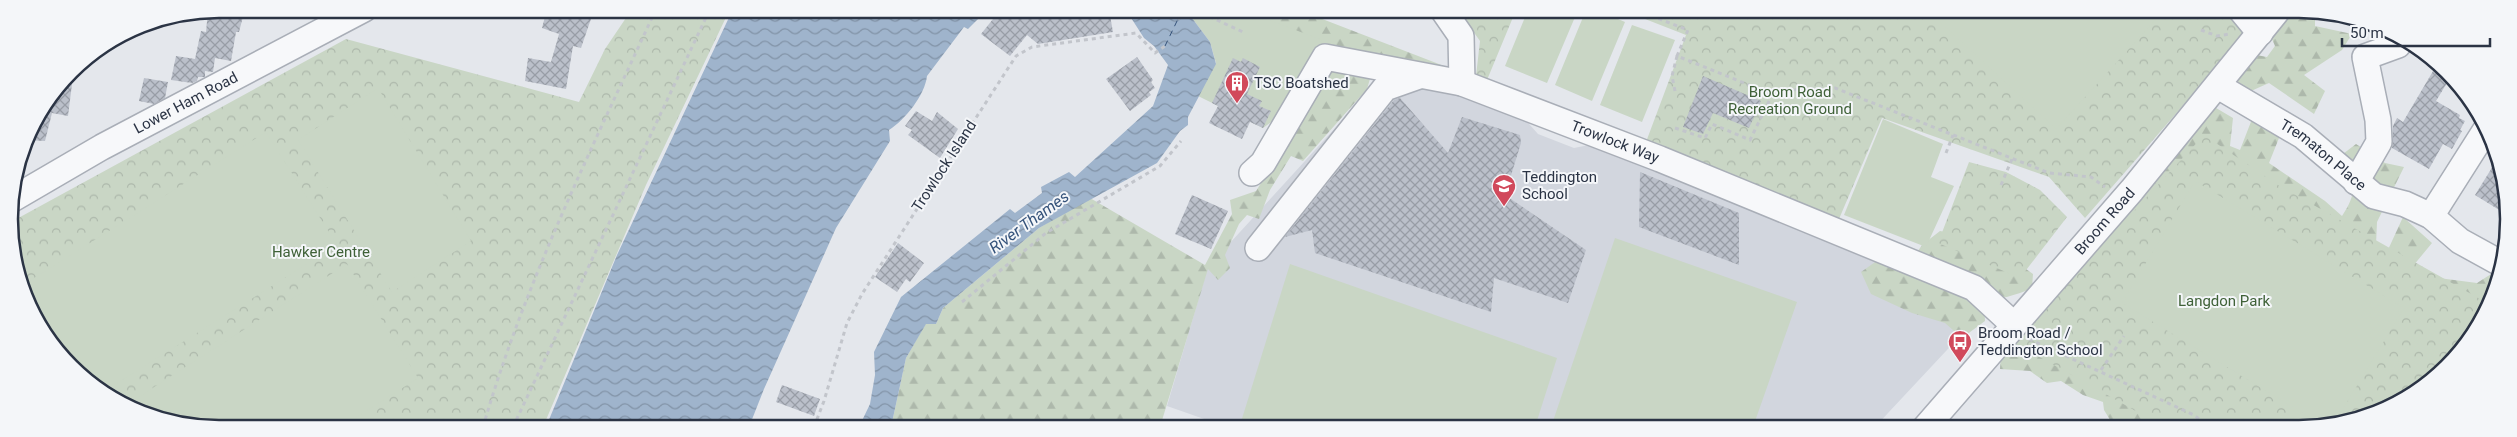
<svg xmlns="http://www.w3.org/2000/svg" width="2517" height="437" viewBox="0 0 2517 437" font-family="Roboto,sans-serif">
<defs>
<pattern id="forest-firs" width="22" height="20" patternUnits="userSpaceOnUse" patternTransform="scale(1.25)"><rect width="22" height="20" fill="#c9d6c5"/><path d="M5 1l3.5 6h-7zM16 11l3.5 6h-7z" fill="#adb8ab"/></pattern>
<pattern id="park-crowns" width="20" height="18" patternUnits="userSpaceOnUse" patternTransform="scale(1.25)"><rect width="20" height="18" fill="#c9d6c5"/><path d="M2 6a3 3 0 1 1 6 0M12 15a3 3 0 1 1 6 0" fill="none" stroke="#adb8ab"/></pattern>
<pattern id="water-waves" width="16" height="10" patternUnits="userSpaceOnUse" patternTransform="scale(1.25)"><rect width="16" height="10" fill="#9fb4cc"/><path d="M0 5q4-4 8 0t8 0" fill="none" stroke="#8293a7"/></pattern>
<pattern id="building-cross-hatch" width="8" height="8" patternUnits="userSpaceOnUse" patternTransform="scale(1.25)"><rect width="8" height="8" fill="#bbc0ca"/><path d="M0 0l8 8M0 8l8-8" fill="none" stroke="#989da6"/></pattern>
</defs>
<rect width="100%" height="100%" fill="#e4e7ec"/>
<!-- built -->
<path fill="#d2d6de" d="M1379 80 1452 94 1522 116 1538 134 1574 148 1594 144 1965 300 1975 320 1874 428 1227 427 1167 406 1208 267Z"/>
<!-- forest -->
<path fill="url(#forest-firs)" d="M1245 10H1299L1444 66 1441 74 1320 52 1242 15Z
M2293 10 2326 11 2334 13 2332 18 2315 17V26L2352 34 2342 50 2304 75 2325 91 2314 114 2269 83 2242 95 2229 80 2251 54 2267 57 2275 46 2269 32Z
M1333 70 1372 72 1367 89 1303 161 1291 156 1270 190 1259 219 1247 215 1239 224 1225 255 1230 268 1218 280 1208 269 1160 427H891L906 358 926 323 936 324 943 308 1039 228 1090 198 1205 265 1232 214 1230 200 1256 191Z
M2211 105 2233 118 2230 146 2240 150 2254 114 2281 133 2269 163 2325 201 2342 216C2359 190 2355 181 2339 157L2356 144 2385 163 2404 167 2377 222 2376 245 2387 252 2403 217 2432 243 2413 266 2431 277 2477 283 2499 269 2487 311 2025 325Z
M1940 231C1973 236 2006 254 2033 274L2032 288C2014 297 2001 297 1984 303L1985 321 1962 338 1945 323 1912 313 1871 294 1861 272 1878 260 1914 257 1922 245Z
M2014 338 2184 428H2115L2104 410 2103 402 2083 395 2061 381 2047 383 2030 371 2000 369 2001 352Z"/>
<!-- park -->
<path fill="url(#park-crowns)" d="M632 9H730L646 185 543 427 191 426 114 400 61 357 20 286 11 222 346 39 579 102 605 49Z
M1458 10H1516L1487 80 1476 76 1480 41Z
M1622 10H2231L2248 31 2085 218 2049 177 1882 118 1839 219 1646 142 1686 35Z
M2204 135 2278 185 2489 304 2487 311 2447 367 2391 407 2313 428H2166L2013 342Z
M1969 162 2006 172 2040 190 2067 217 2020 278 1938 243Z"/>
<!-- garden -->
<path fill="#c9d6c5" d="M1186 10H1242L1322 40 1281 115 1263 128 1198 96 1216 63 1210 42Z
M1528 10H1578L1547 83 1505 66Z
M1586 10H1597L1625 22 1592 101 1555 85Z
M1927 10H2151L2158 17 2056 129Z
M1632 25 1675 40 1642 122 1600 105Z
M378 88 471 241 392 292 298 140Z
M1883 119 1943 144 1931 177 1954 186 1926 247 1844 215Z
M266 132 337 245 103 392 61 357 20 287Z
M2195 181 2404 308 2335 422 2322 425 2122 303Z
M1615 238 1797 302 1753 427H1551Z
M347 264 418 378 341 427 191 426 126 405Z
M1290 264 1557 358 1535 427H1246L1240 425Z"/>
<!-- water -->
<path fill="url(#water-waves)" d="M733 9H988L968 29 964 27 927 76C925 95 905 120 889 130L890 141 836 228 764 389 749 427H546L617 255Z
M1126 10H1186L1210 42 1216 64 1188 117V125L1180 131 1157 163 1039 228 943 308 936 324H926L906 358 891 427H859L870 404 875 375 874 352 901 297 1010 209 1015 213 1042 193 1041 187 1069 172 1075 177 1153 106 1168 65 1154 46 1144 38Z"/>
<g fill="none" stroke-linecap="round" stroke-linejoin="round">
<!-- ferry -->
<path stroke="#34527a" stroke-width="1" stroke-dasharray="6 5" stroke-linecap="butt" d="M1165 46 1178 19"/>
</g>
<!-- building -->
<path fill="url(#building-cross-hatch)" d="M218 9H245L239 32H236L231 61 215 58 213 72 205 71V77H198L197 81 192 83 171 80 176 56 195 59 201 31 206 32 208 11Z
M547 9H582L593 13 581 48 573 46 566 89 525 81 528 58 551 62 559 34 542 28Z
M1001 9 1109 10 1113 32 1038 44 1027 35 1010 56 981 34Z
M1137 57 1153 80 1151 82 1155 88 1149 92 1151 95 1130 111 1106 79Z
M1233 58 1241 62 1243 58 1260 67 1247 94 1262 101 1259 106 1271 111 1263 128 1250 122 1242 139 1209 123 1218 106 1212 103Z
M2436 66 2450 78 2436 101 2460 115 2459 118 2465 121 2460 130 2462 131 2452 149 2443 144 2429 169 2392 148 2393 126 2397 118 2403 122Z
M74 68 68 116 52 113 45 141 26 140 30 126Z
M1703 76 1761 101 1749 128 1713 113 1703 134 1683 127Z
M144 78 168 82 165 98 154 104 139 101Z
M1400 98 1448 153 1462 117 1520 135 1521 143 1505 195 1586 250 1568 303 1494 278 1491 312 1315 253 1312 230 1285 237 1394 100Z
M916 111 932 121 937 112 958 129 940 158 908 135 912 130 905 126Z
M2498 158 2501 164 2504 213 2475 195Z
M1640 172 1739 213V265L1639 227Z
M1192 195 1228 211 1211 249 1175 234Z
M898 243 924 263 910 282 906 279 897 292 875 277Z
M782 385 820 399 814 416 776 402Z"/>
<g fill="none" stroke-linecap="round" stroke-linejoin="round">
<!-- minor casing -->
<g stroke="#a9aeb7" stroke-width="28">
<g id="minor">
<path d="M1443 10 1461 36 1462 83"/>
<path d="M2241 10 2260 33"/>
<path id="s1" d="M2218 86 2303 136 2374 196 2405 204 2431 216 2460 241 2500 263"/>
<path id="s2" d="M1252 173 1263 163 1325 57 1462 83 1660 159 1974 288 2014 325"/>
<path d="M2356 182 2379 142 2378 120 2365 57 2398 45"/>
<path id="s3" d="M11 200 102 147 364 9"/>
<path d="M2431 216 2485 131"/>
<path d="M1258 248 1385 88 1419 76"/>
<path id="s4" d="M1925 428 2132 190 2278 10"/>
</g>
</g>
<!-- path -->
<path stroke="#c2c5cb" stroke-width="3" stroke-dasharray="4 4" stroke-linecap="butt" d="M1195 10 1243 32
M1636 10 1688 30 1677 56 1764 91 1835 88 2049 173 2091 177 2105 187
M1178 19 1188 10
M2201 30 2217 36 2230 34
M1675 91 1672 76 1677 56
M1675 128 1705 138 1712 124 1750 140 1774 91
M1946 153 1953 135
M2001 185 2012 159
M962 302 1046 233 1160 166 1181 141
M2029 339 2194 415 2210 428
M2101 370 2124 336
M483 427C525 282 593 146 656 9
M513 427 710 9
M814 427 824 401 847 323 862 294 1016 56 1032 47 1136 33 1155 53 1165 46"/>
<!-- minor -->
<use href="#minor" stroke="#f7f8fa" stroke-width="25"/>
</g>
<!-- icons -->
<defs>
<g id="building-pin" transform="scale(1.25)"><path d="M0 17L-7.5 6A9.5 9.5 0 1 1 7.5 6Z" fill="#d1495b" stroke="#f4f6f9"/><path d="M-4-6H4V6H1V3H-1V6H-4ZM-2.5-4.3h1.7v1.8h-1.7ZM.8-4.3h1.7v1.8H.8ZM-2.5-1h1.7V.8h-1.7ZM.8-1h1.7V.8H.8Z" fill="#fff"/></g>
<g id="school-pin" transform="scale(1.25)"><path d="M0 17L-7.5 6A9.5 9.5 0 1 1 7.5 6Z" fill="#d1495b" stroke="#f4f6f9"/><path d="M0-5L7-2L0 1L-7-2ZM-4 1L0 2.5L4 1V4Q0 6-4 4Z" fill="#fff"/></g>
<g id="bus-pin" transform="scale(1.25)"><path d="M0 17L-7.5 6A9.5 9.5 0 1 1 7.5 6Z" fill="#d1495b" stroke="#f4f6f9"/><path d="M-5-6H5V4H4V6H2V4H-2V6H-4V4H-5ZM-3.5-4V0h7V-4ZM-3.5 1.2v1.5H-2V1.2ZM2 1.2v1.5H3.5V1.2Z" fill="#fff"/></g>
</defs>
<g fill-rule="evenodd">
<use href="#building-pin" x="1237" y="83"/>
<use href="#school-pin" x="1504" y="186"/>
<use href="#bus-pin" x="1960" y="342"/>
</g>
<g text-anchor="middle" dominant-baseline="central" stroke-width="4" stroke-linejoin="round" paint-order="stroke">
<!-- poi labels -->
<g font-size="15" fill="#2b3445" stroke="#f4f6f9" text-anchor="start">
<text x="1254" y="83">TSC Boatshed</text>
<text x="1522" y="177">Teddington<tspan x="1522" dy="17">School</tspan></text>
<text x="1978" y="333">Broom Road /<tspan x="1978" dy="17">Teddington School</tspan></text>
</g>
<!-- park labels -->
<g font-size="15" fill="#3f6138" stroke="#f4f6f9">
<text x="1790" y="92">Broom Road<tspan x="1790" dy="17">Recreation Ground</tspan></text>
<text x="321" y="252">Hawker Centre</text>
<text x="2224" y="301">Langdon Park</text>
</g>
<!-- street labels -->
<g font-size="15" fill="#2b3445" stroke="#f4f6f9">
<text stroke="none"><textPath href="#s3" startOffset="200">Lower Ham Road</textPath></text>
<text stroke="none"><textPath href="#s2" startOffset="441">Trowlock Way</textPath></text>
<text stroke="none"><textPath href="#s1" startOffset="126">Trematon Place</textPath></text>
<text transform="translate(944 166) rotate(-57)">Trowlock Island</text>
<text stroke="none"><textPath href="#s4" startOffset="274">Broom Road</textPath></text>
</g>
<!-- water labels -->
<g font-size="16" font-style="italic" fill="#34527a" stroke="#f4f6f9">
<text transform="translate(1029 222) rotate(-36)">River Thames</text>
</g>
</g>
<!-- crop -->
<path d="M0 0H2517V437H0ZM219 18H2299A201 201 0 0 1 2500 219V219A201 201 0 0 1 2299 420H219A201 201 0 0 1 18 219V219A201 201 0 0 1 219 18Z" fill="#f4f6f9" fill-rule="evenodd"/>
<path fill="none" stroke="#2b3445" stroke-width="2.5" d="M219 18H2299A201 201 0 0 1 2500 219V219A201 201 0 0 1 2299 420H219A201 201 0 0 1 18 219V219A201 201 0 0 1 219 18Z"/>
<!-- scale -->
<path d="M2342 38v8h148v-8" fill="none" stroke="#2b3445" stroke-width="2.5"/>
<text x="2350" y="38" font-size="15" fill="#2b3445" stroke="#f4f6f9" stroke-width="4" paint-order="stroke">50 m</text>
</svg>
